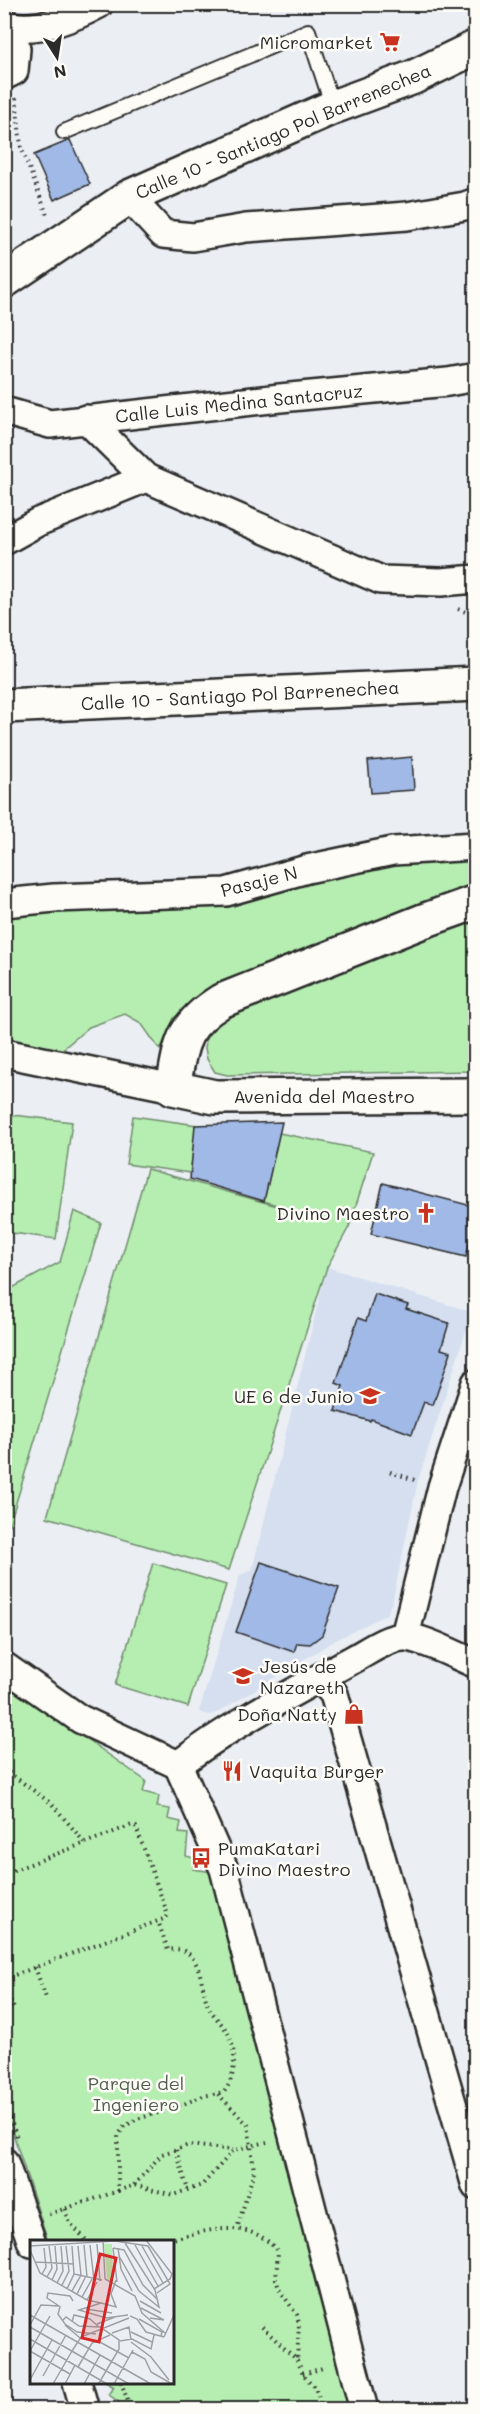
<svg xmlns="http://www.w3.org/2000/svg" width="480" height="2414" viewBox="0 0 480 2414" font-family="Mali,sans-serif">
<rect width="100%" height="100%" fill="#ebeff4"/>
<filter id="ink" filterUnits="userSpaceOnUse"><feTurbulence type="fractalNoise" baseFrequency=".0167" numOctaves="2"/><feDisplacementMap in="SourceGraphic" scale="12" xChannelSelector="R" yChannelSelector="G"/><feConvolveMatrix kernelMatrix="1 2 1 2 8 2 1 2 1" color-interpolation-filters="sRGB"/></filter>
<g filter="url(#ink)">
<!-- built -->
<path fill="#d5dff0" d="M327 1267 472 1312 418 1481 393 1599 387 1614 334 1641 219 1712 209 1715 199 1712 240 1575 252 1570Z"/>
<!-- green -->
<path fill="#b6eeb1" stroke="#708c6e" stroke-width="1.5" d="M475 857V888L205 992 174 1018 160 1050 141 1023 125 1014 89 1027 58 1053 5 1051V912L349 868Z
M475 920V1071L227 1075 215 1072 207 1059 205 1048 207 1034 217 1020 284 991Z
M5 1114 72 1122 56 1239 5 1232Z
M133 1116 197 1125 190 1173 126 1164Z
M279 1133 373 1152 349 1227 327 1267 229 1570 47 1517 147 1169 295 1211 264 1201Z
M74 1211 101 1223 5 1539V1292L60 1262Z
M153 1563 226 1585 188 1707 115 1685Z
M5 1684 61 1721 146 1781 143 1792 159 1796 157 1807 170 1809 168 1819 181 1822 179 1833 188 1834 186 1856 194 1858 193 1869 213 1872 350 2409H115L119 2402 109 2395 114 2387 107 2383 172 2382V2242L48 2241 5 2109Z"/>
<!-- building -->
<path fill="#a1b9e6" stroke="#2b2b2b" stroke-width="1.5" d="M70 140 90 184 54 200 34 155Z
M412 757 414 790 371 793 368 761Z
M282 1122 264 1201 190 1179 195 1125Z
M383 1183 476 1207V1219L466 1257 371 1234Z
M375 1294 408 1305 406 1309 449 1323 441 1349 451 1352 433 1405 424 1402 412 1434 371 1419 370 1421 335 1411 343 1386 336 1383 358 1318 366 1321Z
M261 1562 339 1588 322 1635 310 1644 297 1643 294 1652 236 1632Z"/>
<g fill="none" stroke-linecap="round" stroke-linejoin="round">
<!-- service casing -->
<g stroke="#2b2b2b" stroke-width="18">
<path id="service" d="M64 132 308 31 333 107"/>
</g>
<!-- minor casing -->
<g stroke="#2b2b2b" stroke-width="32">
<path id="minor" d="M4 24C34 34 73 18 99 4
M4 76 14 71 16 49 13 27
M129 197 163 234 193 237 246 228 407 216 465 206 476 202
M4 411 50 424 280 398 448 382 476 377
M86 419 146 478 381 580 441 582 476 579
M4 541 38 522 146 478
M4 903 54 898 226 892 307 869 393 851 476 846
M4 1053 173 1088
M405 1636 442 1487 476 1383
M4 1666 80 1719 178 1765
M320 1678 334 1694 476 2186
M178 1765 224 1869 364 2410
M178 1765C230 1725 292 1693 350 1661 366 1653 385 1638 403 1637 419 1636 459 1657 476 1664
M4 2162 32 2243
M77 2382 85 2410"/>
</g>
<!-- secondary casing -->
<g stroke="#2b2b2b" stroke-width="38">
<path id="secondary" d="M4 281 129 197 333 107 414 77 476 47
M4 706 476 684
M476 902 423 921 221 1001C181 1026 181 1044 173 1088L215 1097 476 1095"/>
</g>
<!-- path -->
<path stroke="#2b2b2b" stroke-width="4" stroke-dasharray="1.5 4.5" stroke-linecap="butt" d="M16 98 21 147 48 217
M458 609 476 616
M390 1472 418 1481
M4 1769 52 1804 85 1843 4 1874
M35 1967 46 1998
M4 1979 166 1918 168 1915 136 1827 132 1825 85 1843
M4 1984 14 2009
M218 2094 248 2125 251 2146 254 2171 237 2229
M4 2101 17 2138
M176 2150 188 2190
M134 2185 162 2154 189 2145 233 2150
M118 2191 134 2185 173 2195 202 2185 234 2150 267 2142
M65 2209 70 2223 88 2242
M49 2214 118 2191V2136L124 2127 137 2119 169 2110 203 2096 224 2092C237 2076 237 2047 226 2030 220 2021 210 2013 207 2003 200 1983 201 1943 168 1950L158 1921
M163 2242C200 2231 251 2215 278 2252L276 2279 279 2289 297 2315 299 2324 297 2360
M262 2327 297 2360 303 2374 315 2388 320 2400 321 2410
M303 2374 326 2367
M121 2382 131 2410"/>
<!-- service -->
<use href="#service" stroke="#fdfcf7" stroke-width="14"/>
<!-- minor -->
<use href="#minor" stroke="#fdfcf7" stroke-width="27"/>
<!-- secondary -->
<use href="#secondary" stroke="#fdfcf7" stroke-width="33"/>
</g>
</g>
<!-- icons -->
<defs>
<g id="supermarket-bare" transform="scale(1.62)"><path d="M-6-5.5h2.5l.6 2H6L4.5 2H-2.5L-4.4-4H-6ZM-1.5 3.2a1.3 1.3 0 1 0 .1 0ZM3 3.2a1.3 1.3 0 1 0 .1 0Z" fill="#c8321e" stroke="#fdfcf7" stroke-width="2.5" paint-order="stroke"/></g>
<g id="church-bare" transform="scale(1.62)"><path d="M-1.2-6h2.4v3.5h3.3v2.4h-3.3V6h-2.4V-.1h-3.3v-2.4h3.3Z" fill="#c8321e" stroke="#fdfcf7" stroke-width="2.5" paint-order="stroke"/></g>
<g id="school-bare" transform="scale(1.62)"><path d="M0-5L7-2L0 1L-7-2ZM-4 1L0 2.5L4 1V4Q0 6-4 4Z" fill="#c8321e" stroke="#fdfcf7" stroke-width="2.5" paint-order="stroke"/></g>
<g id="shop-bare" transform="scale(1.62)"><path d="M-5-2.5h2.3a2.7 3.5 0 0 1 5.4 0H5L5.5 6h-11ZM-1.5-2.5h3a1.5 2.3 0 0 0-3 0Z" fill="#c8321e" stroke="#fdfcf7" stroke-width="2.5" paint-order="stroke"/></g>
<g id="restaurant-bare" transform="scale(1.62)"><path d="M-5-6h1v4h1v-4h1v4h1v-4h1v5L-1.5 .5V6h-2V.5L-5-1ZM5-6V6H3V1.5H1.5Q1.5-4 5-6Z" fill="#c8321e" stroke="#fdfcf7" stroke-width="2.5" paint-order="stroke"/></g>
<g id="bus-bare" transform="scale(1.62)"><path d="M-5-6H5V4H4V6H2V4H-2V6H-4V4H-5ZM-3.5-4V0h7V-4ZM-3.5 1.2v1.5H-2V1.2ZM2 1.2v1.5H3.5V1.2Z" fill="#c8321e" stroke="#fdfcf7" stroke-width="2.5" paint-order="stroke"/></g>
</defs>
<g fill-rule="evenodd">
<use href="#supermarket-bare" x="390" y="42"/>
<use href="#church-bare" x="426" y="1213"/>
<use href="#school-bare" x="370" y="1396"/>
<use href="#school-bare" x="243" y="1676"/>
<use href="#shop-bare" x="354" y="1714"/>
<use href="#restaurant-bare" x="232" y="1771"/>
<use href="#bus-bare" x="201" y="1858"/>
</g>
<g text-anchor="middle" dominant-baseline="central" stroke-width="5" stroke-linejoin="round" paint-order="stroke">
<!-- poi labels -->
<g font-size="18" fill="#2b2b2b" stroke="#fdfcf7" text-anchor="end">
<text x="373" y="42">Micromarket</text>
<text x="409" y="1213">Divino Maestro</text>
<text x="353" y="1396">UE 6 de Junio</text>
<text x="260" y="1666" text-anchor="start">Jesús de<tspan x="260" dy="21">Nazareth</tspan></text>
<text x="337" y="1714">Doña Natty</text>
<text x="249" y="1771" text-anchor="start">Vaquita Burger</text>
<text x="218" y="1848" text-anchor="start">PumaKatari<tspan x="218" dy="21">Divino Maestro</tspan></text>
</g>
<!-- street labels -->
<g font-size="18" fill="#2b2b2b" stroke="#fdfcf7">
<text transform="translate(283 131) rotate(-23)">Calle 10 - Santiago Pol Barrenechea</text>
<text transform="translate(239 403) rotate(-6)">Calle Luis Medina Santacruz</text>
<text transform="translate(240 695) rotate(-3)">Calle 10 - Santiago Pol Barrenechea</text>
<text transform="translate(259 881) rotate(-14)">Pasaje N</text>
<text x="324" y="1096">Avenida del Maestro</text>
</g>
<!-- park labels -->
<g font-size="18" fill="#4e5c4c" stroke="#fdfcf7">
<text x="136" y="2083">Parque del<tspan x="136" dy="21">Ingeniero</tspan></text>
</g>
</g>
<!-- overview -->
<g transform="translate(30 2240)">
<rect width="144" height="144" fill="#ebeff4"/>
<path d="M74 4H82L83 44 77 39Z" fill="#b6eeb1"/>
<path fill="none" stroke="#9ea1a4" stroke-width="1.5" d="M73 0 75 39M116 0 142 34 140 39 124 49M95 3 125 50 129 67M67 4 70 41M54 5 57 37M60 5 64 40M105 5 128 46M0 6 85 1 118 6 140 44 127 53M112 6 133 43M83 8 94 10 113 45 128 60M83 8 87 42M88 8 91 29 102 51M0 10 10 33 57 60 71 63M89 16 109 51 130 68M5 22 44 24M12 34 16 27 14 8M44 34 72 40M17 37 22 28 19 6M75 39 105 56 112 73 135 93M22 40 27 29 25 6M27 43 33 31 31 6M32 45 39 31 36 6M37 49 44 34 42 6M42 51 51 35 48 6M47 54 56 36M52 57 62 39M57 60 67 42M110 61 131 73M71 63 86 67 81 54 86 40M71 63 49 70 76 78 98 75M30 67 28 74 35 84 47 92 66 94M111 68 134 80 120 78M56 69 82 73M0 75 121 144M100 76 107 79 116 92 134 97M109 79 132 92 131 96M33 80 36 77 49 86 70 87 89 100V109L69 143M42 82 44 75 60 79 69 87M67 84 85 77M0 85 11 65 29 66 17 58 18 53 40 56 43 61M35 85 50 98M0 87 99 144M101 92 122 102M82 93 99 87 101 100M134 97 144 75M0 99 77 144M68 101 99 118M90 101 102 99 121 109 124 95M101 102 121 117 139 140M0 111 40 134M0 111 20 76M42 111 51 97 99 78M102 112 115 119 121 132 142 144M48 127 62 103 80 95M13 136 36 95M1 138 22 100M23 144 42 111M35 144 45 125M54 144 70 115M84 144 103 110"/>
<path fill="#d62828" fill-opacity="0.15" stroke="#d62828" stroke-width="3" d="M70 14 86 18 69 102 52 98Z"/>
<rect width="144" height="144" fill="none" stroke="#2b2b2b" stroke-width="3"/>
</g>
<!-- margin -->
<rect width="480" height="2414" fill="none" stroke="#fdfcf7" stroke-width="24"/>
<rect x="12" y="12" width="456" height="2390" fill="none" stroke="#2b2b2b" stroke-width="2" filter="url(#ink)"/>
<!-- north arrow -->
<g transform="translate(57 57) rotate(168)" stroke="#fdfcf7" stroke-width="4.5" paint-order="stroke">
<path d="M0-4.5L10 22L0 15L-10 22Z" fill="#2b2b2b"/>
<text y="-9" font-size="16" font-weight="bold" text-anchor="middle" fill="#2b2b2b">N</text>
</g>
</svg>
